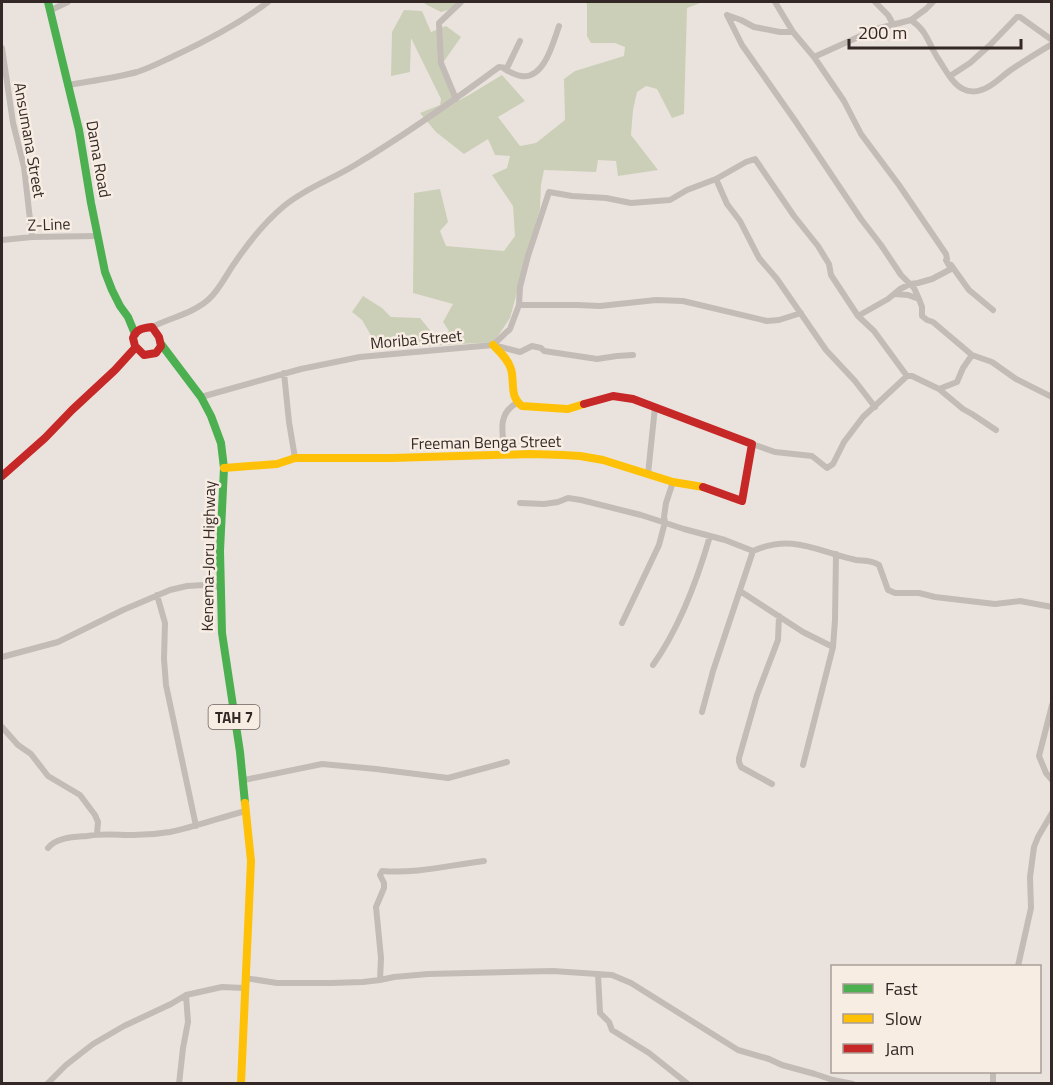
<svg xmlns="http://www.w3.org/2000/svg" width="1053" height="1085" viewBox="0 0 1053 1085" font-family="'Titillium Web',sans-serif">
<rect width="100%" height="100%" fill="#eae3dd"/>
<!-- green -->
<path fill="#cccfb7" d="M424 2H466L455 8 441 12 425 4Z
M585 2H703L687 8 684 114 672 118 657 89 646 86 637 92 633 110 631 135 658 170 618 176 616 161 598 160 596 172 544 170 541 185 540 208 510 318 494 342 379 349 362 320 352 312 363 296 382 308 391 317 420 318 438 340 449 331 443 322 453 304 413 293 414 193 440 189 448 222 440 231 446 246 504 251 515 236 513 206 492 175 507 168 510 156 495 155 488 139 464 154 436 132 420 113 440 105 441 99 411 38 410 72 391 76 392 32 404 10 422 11 431 32 446 26 461 37 440 67 456 102 469 95 502 75 525 101 498 117 520 146 536 143 565 120 564 79 575 71 624 56 625 47 615 43H591L587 36V4Z"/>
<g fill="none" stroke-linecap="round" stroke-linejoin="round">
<!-- street -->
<path stroke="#c3bbb6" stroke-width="6" d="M775 2 793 32 814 57 844 101 861 134 899 185 946 254 947 259 946 260 951 269 932 279 918 283 910 284 900 289 888 299 858 316
M875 2 888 15 893 24
M51 10 68 2
M727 15 742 45 796 122 861 219 881 245 901 275 914 288 919 299 922 307V316L927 320 933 322 972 355 992 362 1016 379 1052 397
M727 15 741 20 754 27 780 32H793
M911 20C928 32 927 41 937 57 944 67 952 84 963 89 968 92 976 92 981 90 991 88 1000 78 1008 72 1022 62 1037 53 1052 44
M2 48 13 123 24 167 32 237
M814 57 876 29 911 20 926 9 933 2
M503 68C508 71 514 75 521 76 544 80 553 43 559 26
M950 76 970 63 989 46 1017 17H1020L1052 40
M68 85C91 81 115 78 137 72 150 68 163 61 176 55 208 40 240 23 268 2
M456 99 441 63 439 23 461 2
M716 179 727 204 740 221 759 258 777 279 826 350 855 381 875 407
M2 240 32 237 98 236
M951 265 969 290 993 310
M895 294 908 295 919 299
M519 305H577L600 306 656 300 683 301 767 321 779 320 801 313
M152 327C170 318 194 313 209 299 220 289 227 273 236 261 249 242 266 221 284 206 307 187 331 180 355 165 405 135 453 101 499 67L507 68 520 41
M493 345 510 329 519 305 520 287 528 256 549 192 572 196 606 198 631 203 670 200 687 190 716 179 746 162 755 159 794 216 818 246 829 264 831 275 858 316 874 331 907 376H912L939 389 963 409 972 414 996 430
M284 373 289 422 295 458
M939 389 957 382 963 368 972 355
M201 397 301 369 360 357 493 345 520 352 532 346 541 348 544 351 597 359 617 356 633 355
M752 444 775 452 812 456 827 468 833 464 844 442 863 417 907 376
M505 454C503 435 496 414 517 403
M648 474 655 407
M520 503 544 504 558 502 568 498 581 500 641 515 684 529 725 540 753 551C793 533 818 552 856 560 864 561 872 560 879 565L888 590 895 593H919L935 597 995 604 1020 601 1052 607
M740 591 803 632 833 647
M157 595 165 623 164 659 166 685 196 826
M622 623 659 545 665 522 664 517 666 503 673 482
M2 657 58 642 123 610 170 590 187 586 204 585 220 587
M653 665C680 627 697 581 710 536
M1052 705 1039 756 1046 773 1052 780
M702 712 713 671 753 551
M2 727 18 745 31 754 48 776 80 795 95 815 98 822 97 834
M803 765 833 647 835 620 836 554
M244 780 322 764 376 769 448 778 507 762
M772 784 741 767 739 762V758L757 695 778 640 779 616
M48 848C56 837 75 837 87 836 102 833 118 835 133 835 145 835 158 834 170 832 196 827 221 817 246 811
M1018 966 1031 908 1030 877 1034 847 1038 837 1052 813
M598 974 600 1013 609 1022 612 1030 649 1053 688 1084
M245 978 277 983H331L363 982 380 980 394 977 428 974 553 971 612 975 631 983 738 1050 769 1059 782 1065 815 1074 833 1080 853 1084
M380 980 381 958 376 907 384 888V883L380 875 382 871C416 874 450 865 484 861
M47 1084 66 1065 93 1044 124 1026 171 1004 186 995 222 987 244 988
M179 1084 183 1048 188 1022 186 995
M993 1084V1072"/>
<!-- fast -->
<path stroke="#4caf50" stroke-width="8" d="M48 2 79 130 91 203 105 272 112 290 120 306 128 317 135 334
M161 344 201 397 211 416 221 443 224 468 220 551 222 633 240 752 245 803"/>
<!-- slow -->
<path stroke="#ffc107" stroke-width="8" d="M493 345C500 352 508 359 511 369 515 383 509 396 522 406L568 409 584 404
M224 468 277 464 295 458H391L531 454 563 455 580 456 603 460 673 482 703 487
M241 1084 251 861 245 803"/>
<!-- jam -->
<path stroke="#c62828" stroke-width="8" d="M152 327 159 337 161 346 156 353 144 355 135 346 133 338C136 329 143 328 152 327Z
M584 404 613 396 633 399 752 444 742 501 703 487
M2 476 45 438 72 410 115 370 135 348"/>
</g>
<g text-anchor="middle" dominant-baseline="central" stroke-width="5" stroke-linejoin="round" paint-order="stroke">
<!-- shield labels -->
<rect fill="#f8ede3" stroke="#6e635e" stroke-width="1.5" x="208.5" y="705" width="51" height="24" rx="4.5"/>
<g font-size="15" font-weight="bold" fill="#332825">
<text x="234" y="717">TAH 7</text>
</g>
<!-- street labels -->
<g font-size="16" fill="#332825" stroke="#f8ede3">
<text transform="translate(30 140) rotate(80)">Ansumana Street</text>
<text transform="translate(99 159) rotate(80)">Dama Road</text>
<text transform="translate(49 224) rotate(-2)">Z-Line</text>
<text transform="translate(416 339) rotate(-5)">Moriba Street</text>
<text transform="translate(486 442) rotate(-1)">Freeman Benga Street</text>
<text transform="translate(208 556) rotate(-89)">Kenema-Joru Highway</text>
</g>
</g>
<!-- border -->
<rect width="1053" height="1085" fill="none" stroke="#332825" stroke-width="6"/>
<!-- legend -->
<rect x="831" y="965" width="210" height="108" fill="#f8ede3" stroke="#a99e97" stroke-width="1.5"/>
<rect x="843" y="984" width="30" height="9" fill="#4caf50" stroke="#a99e97" stroke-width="1.5"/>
<text x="885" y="995" font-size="18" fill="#332825">Fast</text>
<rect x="843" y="1014" width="30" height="9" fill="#ffc107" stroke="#a99e97" stroke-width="1.5"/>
<text x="885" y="1025" font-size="18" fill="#332825">Slow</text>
<rect x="843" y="1044" width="30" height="9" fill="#c62828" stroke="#a99e97" stroke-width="1.5"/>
<text x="885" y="1055" font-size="18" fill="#332825">Jam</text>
<!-- scale -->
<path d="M849 39v9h172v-9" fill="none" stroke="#332825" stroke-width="3"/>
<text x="858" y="39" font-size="18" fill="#332825" stroke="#f8ede3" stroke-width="4.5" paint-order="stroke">200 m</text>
</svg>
